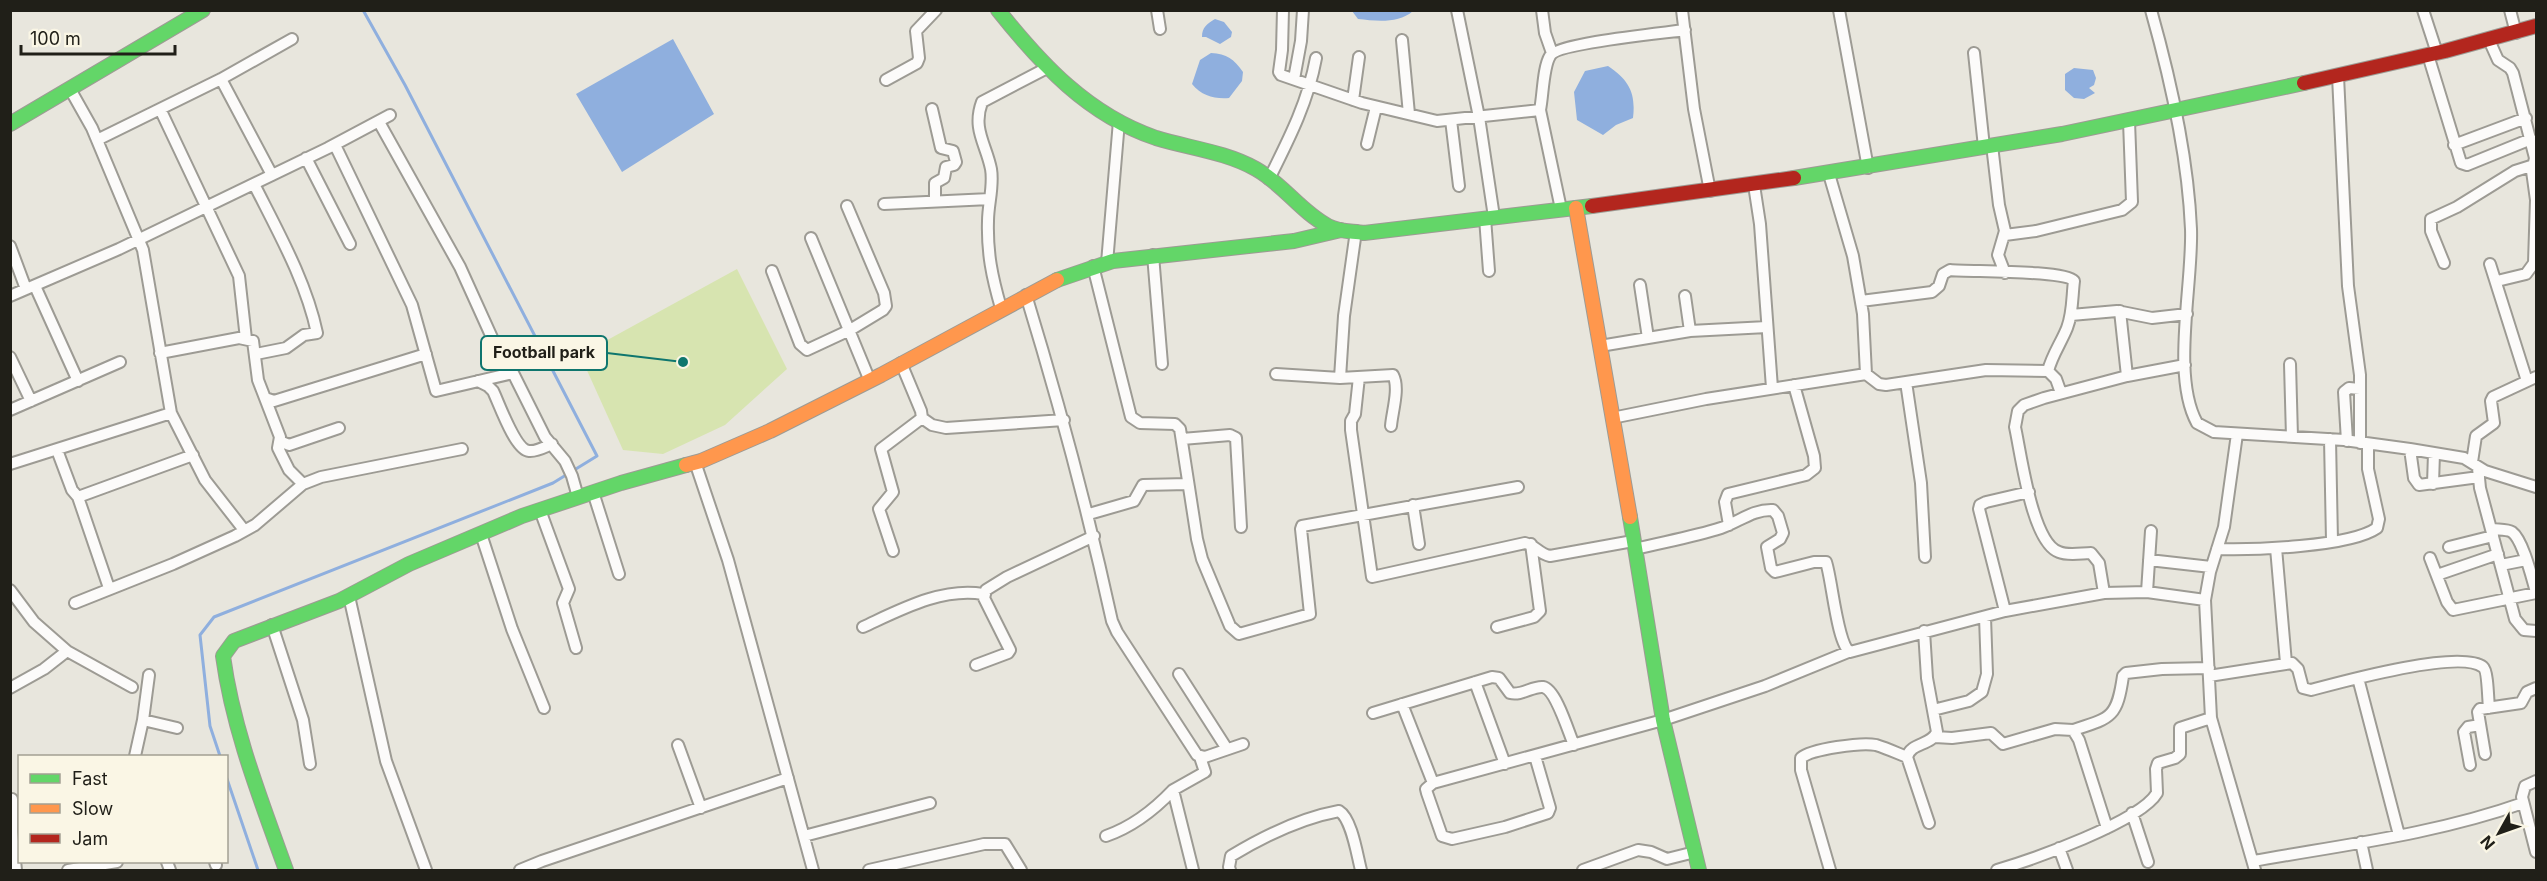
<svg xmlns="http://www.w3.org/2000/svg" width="2547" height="881" viewBox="0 0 2547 881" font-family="Inter,sans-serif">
<rect width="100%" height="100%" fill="#e8e6dd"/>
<!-- green -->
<path fill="#d7e4b0" d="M737 269 787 369 725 425 663 454 623 450 580 355Z"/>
<!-- water -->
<path fill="#8fafde" d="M1352 11H1413C1398 24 1376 21 1358 19Z
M1215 19 1224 22 1232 32 1231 37 1220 44 1206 37H1202C1202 27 1207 24 1215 19Z
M673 39 714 114 622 172 576 94Z
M1211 53C1227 54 1234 59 1243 72L1242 81 1229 98C1214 99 1202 96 1192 84L1200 60Z
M1608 66C1629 80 1636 93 1633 118L1616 125 1603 135 1577 120 1574 92 1585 71Z
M2074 68 2093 70 2096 78 2094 85 2089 88 2095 93 2084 99 2074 98 2065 90V74Z"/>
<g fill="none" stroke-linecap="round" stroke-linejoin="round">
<!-- stream -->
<path stroke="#8fafde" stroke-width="3" d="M220 756 210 726 200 635 214 617 553 483 597 456 405 85 363 10
M226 776 258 870"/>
<!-- street casing -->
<g stroke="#9d9b94" stroke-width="14">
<path id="street" d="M1157 10 1160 29
M1283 10 1282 50 1279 72 1281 75 1362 103 1437 121 1540 110 1561 209
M1457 10 1479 117 1494 217
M1542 10 1545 33 1552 53
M1682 10 1694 109 1710 191
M1839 10 1868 168
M2151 10C2171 81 2188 156 2191 229 2193 284 2171 376 2197 423L2214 432 2344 440 2410 449 2464 458 2485 471 2536 487
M2423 10 2437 53
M2510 10 2516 33
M1402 40 1409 114
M2489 40 2498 60 2510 68 2513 73 2535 158 2532 171 2536 200 2534 263 2526 274 2497 281
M1974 53 1984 147
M2428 55 2461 163 2467 165 2531 139
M2338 76 2348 286 2360 375V443
M221 79 272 175
M1294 79 1301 41 1303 10
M886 80 917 63 919 58 916 31 936 10
M70 89 92 128 143 250 171 413 205 480 244 530
M1353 100 1359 57
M932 109 941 148 953 151 956 162 954 165 946 167 944 178 935 183V201
M1540 110C1543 96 1543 67 1550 56 1557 43 1665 33 1685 30
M161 111 239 276 246 339
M1451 120 1459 186
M379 122 460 267 508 373
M97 140 221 79 292 39
M1367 144 1376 107
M335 145 412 305 436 391 513 373 545 437 565 461 572 476 578 497
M1992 145 1999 205 2005 231 1998 255 2005 273
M2454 145 2526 118
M306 158 350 244
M1829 174 1853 256 1863 314 1866 374
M1269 179C1289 139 1308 102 1316 58
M254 184C278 232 306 281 317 333L304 335 286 348 256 354
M1754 185 1760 224 1772 388
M884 204 990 199
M1485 218 1489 271
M2005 235 2036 231 2122 210 2132 202 2129 121
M811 238 870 381
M10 246 26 289
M1153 255 1162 364
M1107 263 1119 121
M2444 263 2431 231V219L2457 207 2515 171 2534 165
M2490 264 2527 381
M1093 266 1131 417 1140 423 1175 424 1180 429 1197 539 1202 559 1230 626 1239 634 1310 614 1301 529 1302 526 1518 487
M772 271 800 344 807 350 850 330 883 310 886 306 884 293 847 206
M1640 285 1648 338
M35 286 78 381
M1026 295C1059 403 1088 511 1112 621L1117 632 1197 755 1205 757 1243 744
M10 296 119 249 328 148 390 115
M1685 296 1690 331
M1861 301 1932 292 1939 286 1943 274 1950 270C1970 272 2064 270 2074 281 2072 296 2073 313 2067 328 2061 343 2052 355 2048 371
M1001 308C992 277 987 253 988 221 988 204 994 186 991 169 986 144 972 129 982 102L1047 68
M2120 311 2127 376
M2071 315 2117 311 2152 318 2187 314
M1600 346 1690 331 1767 327
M160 353 239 338 253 341 258 380 280 437 278 448 289 470 303 484
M10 357 31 401
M2290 364 2292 437
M1276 374 1340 378 1393 375C1400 388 1392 412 1391 426
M1359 377 1355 414 1351 421V430L1372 577 1525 543C1535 545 1539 554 1550 556L1633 541
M1340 378 1344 316 1356 231
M478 381 488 386 493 391C499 403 515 450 529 451 536 452 545 447 552 444
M1906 382 1921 483 1925 557
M265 398 274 401 426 354
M10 410 120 362
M922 418 932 425 946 428 1064 420
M1612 418 1706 399 1866 374 1879 384 1886 385 1986 370 2048 371 2056 379 2061 393
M2237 434 2224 527 2210 572 2205 600 2211 718 2255 870
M1182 439 1230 435 1236 438 1241 527
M2330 439 2332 541
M280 441 289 445 339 428
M2347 441 2344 392 2349 388 2360 389
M2410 449 2414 478 2419 485 2479 477
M57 450 72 490 78 497 109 588
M695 462 728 560 813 870
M2472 462 2476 436 2494 423 2491 401 2493 397 2536 377
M10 464 171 413
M2478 468 2480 488 2515 619 2524 630 2536 631
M2433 484 2434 453
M593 492 619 574
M78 497 193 455
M1413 505 1419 544
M540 510 569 589 563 603 576 648
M1089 514 1134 501 1143 485 1188 484
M1729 525 1725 502 1728 494 1806 475 1815 468 1814 456 1794 385
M2492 529C2498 530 2507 529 2512 532 2523 540 2532 578 2536 592
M481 534 512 629 544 708
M2449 547 2493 536
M2276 548 2286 663
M1635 549C1663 542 1693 537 1721 528 1739 522 1753 509 1773 510L1778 516 1783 533 1780 539 1767 547 1771 568 1775 572 1814 562H1826C1832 579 1837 644 1850 652L2005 611 2104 593 2147 592 2205 600
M2217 549C2252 550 2350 547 2377 528L2379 519 2368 469V445
M893 551 879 509 893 492 881 449 922 418 921 411 901 363
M2430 558 2447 602 2453 610 2536 593
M2149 560 2211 567
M2501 565 2526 560
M2437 575 2498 554
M10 590 34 622 67 651 132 687
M2147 592 2151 531
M2104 593 2099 563 2091 553C2082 553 2068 556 2059 552 2032 543 2021 454 2015 427L2018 411 2024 405 2044 398 2127 376 2185 365
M349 596 386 761 426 870
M75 603 173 564 235 536 255 525 303 484 321 477 462 449
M2005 611 1979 509 1980 505 1986 502 2029 492
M272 625 303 720 310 764
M863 627C900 610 942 587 983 594
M1497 627 1534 617 1540 611 1531 544
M1924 631 1927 678 1937 732C1931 746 1911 742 1907 757L1929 823
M976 665 1008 653 1010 650 984 598 986 590 1007 577 1094 536
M1179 674 1227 749
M2209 676 2292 663 2298 669 2303 688 2311 690C2341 682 2460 649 2483 667 2488 671 2488 700 2489 708
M2358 678 2399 835
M1475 682 1505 764
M10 688 44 669 67 651
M1402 704 1433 783
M1933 710 1969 701 1982 692 1987 674 1985 617
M1373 713 1492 677 1499 678 1510 693C1522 696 1532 686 1543 687 1556 689 1569 734 1574 745
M143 720 177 728
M2073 730C2111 718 2117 718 2123 676L2126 673 2162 669 2209 668
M1935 737 1952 738 1991 733 2003 744 2055 729 2073 730 2079 740 2107 828
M678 745 701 808
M2485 754 2478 712 2480 709 2521 703 2527 692 2536 688
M135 756 143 720 149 675
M1535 756 1550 808 1548 813 1505 827 1452 839 1442 836 1427 793 1426 789 1433 783 1663 720 1765 686 1848 652
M2470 765 2464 732 2468 727 2480 725
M2536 781 2525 786 2522 797 2536 852
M12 799V832L16 870
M2132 813 2148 862
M804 836 930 803
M1106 836C1132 827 1154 810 1173 790
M2361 842 2367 870
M2059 848 2067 870
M2253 861C2343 845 2436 834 2523 803
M167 862 170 870
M215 862 216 865
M68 870 117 862
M520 870 542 861 788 778
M869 870 984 844H1005L1021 870
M1193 870 1173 790 1205 772 1200 757
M1230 870 1229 867 1231 856C1264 836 1301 818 1339 811 1352 819 1357 855 1361 870
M1583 870 1638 850 1651 852 1667 859 1695 852
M1830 870 1801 770V758C1811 749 1862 742 1876 745 1886 748 1897 753 1907 757
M1997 870C2031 860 2140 822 2157 793L2156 769 2158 763 2175 758 2180 754V728L2211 718"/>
</g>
<!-- fast casing -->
<g stroke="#9d9b94" stroke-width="16">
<path id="fast" d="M998 10C1041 64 1088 115 1156 138 1189 148 1226 152 1256 169 1283 184 1301 212 1328 226 1339 232 1352 231 1364 233L1592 206
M10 124 203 10
M1794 178 2062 134 2304 83
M1057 280 1113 261 1294 241 1341 230
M1630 517 1663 720 1699 870
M286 870C261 800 233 730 223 656L234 641 339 601 409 564 522 516 621 483 686 465"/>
</g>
<!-- slow casing -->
<g stroke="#9d9b94" stroke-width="16">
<path id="slow" d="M1576 208 1630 517
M686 465 701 461 770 431 881 375 1057 280"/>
</g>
<!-- jam casing -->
<g stroke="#9d9b94" stroke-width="16">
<path id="jam" d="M2304 83 2445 51 2536 26
M1592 206 1794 178"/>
</g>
<!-- street -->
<use href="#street" stroke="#fcfbfa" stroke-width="10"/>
<!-- fast -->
<use href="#fast" stroke="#63d668" stroke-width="14"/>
<!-- slow -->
<use href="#slow" stroke="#ff974d" stroke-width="14"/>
<!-- jam -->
<use href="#jam" stroke="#b3261e" stroke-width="14"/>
</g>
<!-- callouts -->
<path fill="none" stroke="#0f766e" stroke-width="2" d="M683 362L607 353"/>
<circle fill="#0f766e" stroke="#faf6e5" stroke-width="2" cx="683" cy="362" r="6"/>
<rect fill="#faf6e5" stroke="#0f766e" stroke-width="2" x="481" y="336" width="126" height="34" rx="6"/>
<g font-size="16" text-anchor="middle" font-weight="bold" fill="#201f18">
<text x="544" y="358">Football park</text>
</g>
<!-- border -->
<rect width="2547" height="881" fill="none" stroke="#201f18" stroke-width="24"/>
<!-- legend -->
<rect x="18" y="755" width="210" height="108" fill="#faf6e5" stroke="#a3a093" stroke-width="1.5"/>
<rect x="30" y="774" width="30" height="9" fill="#63d668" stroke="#a3a093" stroke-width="1.5"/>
<text x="72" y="785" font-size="18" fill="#201f18">Fast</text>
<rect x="30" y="804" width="30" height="9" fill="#ff974d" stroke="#a3a093" stroke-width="1.5"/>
<text x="72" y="815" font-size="18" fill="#201f18">Slow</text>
<rect x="30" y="834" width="30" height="9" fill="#b3261e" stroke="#a3a093" stroke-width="1.5"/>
<text x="72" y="845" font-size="18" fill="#201f18">Jam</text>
<!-- north arrow -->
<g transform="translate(2499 833) rotate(230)" stroke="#faf6e5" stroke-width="4.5" paint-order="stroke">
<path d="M0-4.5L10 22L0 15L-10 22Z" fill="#201f18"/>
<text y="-9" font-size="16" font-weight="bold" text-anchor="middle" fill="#201f18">N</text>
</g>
<!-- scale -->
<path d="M21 45v9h154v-9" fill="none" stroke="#201f18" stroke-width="3"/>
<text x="30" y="45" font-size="18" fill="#201f18" stroke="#faf6e5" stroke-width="4.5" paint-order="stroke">100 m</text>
</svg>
